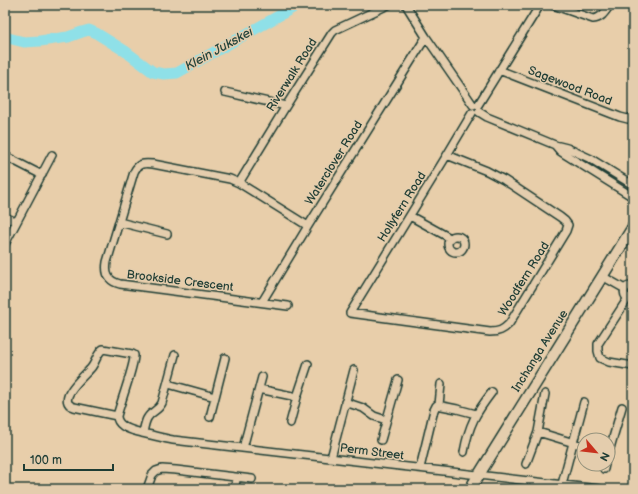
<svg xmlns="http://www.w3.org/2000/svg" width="638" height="494" viewBox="0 0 638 494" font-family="'Balsamiq Sans',sans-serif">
<rect width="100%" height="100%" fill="#e8ceaa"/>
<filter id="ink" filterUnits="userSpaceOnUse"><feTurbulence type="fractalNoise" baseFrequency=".025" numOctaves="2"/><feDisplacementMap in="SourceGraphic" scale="8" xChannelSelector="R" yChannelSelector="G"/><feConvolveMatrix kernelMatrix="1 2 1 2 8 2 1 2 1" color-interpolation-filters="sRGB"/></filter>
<g filter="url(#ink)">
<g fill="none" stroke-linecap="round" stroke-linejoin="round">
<!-- river -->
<path stroke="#8fe0e8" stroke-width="11" d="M5 36 8 38 24 42 40 41 68 37 82 32 89 30 96 33 125 51 153 72 164 74 177 73 298 5"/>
<!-- street casing -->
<g stroke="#1f3d34" stroke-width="10">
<path id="street" d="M406 5 426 37 473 105
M553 5 593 19C602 18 605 12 610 5
M499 70 620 117 628 119 633 117
M225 92 286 106
M478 105 540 5
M479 112 487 117 555 145 567 148 591 159 633 185
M5 140V139
M555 145 560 151 566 155 633 197
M447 155 487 171 504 180 560 217 565 221 568 225 566 231 509 324C503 330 499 332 490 332L350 313 447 155 472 113
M5 156 42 175
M239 183 286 106 332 33 335 30 388 5
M410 216 450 238
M5 217 16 222
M119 222 167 234
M448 244a8 8 0 1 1 16 0a8 8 0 1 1-16 0Z
M5 244 52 155
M602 276 625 289
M633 287C626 284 622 291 626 297L631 298H633
M628 298 598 344V351L600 358 609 362 633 366
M262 302 308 226 426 37
M288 306 120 284C108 281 105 274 107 262L134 172C138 163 144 163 153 164L230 179 239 183 308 226
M168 384 215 397
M259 389 297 397
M345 402 363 408 374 416 386 420
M439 405 441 384
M117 416 74 407C54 401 85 375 91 368 96 362 97 353 103 349L132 354 134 355C135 364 120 404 117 416 117 421 120 424 123 426 129 430 135 431 142 433 152 435 162 438 173 440L599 489
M210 417 225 358
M290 423 297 397 308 364
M538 432 584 446
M143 433C144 428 145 421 148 417 152 411 158 411 162 403L175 355
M381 440 398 380
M243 448 262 377
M464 452C469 424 476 413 492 392
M608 455 622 407
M331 458 354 370
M526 464 538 432 545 394
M420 468 434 410 436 406 437 405 457 409 476 414
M604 469 605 464
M562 484 584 402
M147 489 152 475 156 471 162 469 176 470 252 479
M235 489 236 478"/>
</g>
<!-- secondary casing -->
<g stroke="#1f3d34" stroke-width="13">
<path id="secondary" d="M470 489 633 227"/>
</g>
<!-- street -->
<use href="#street" stroke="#e4cdad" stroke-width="7"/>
<!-- secondary -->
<use href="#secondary" stroke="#e4cdad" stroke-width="10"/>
</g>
</g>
<g text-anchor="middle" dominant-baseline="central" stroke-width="3" stroke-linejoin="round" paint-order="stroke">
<!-- street labels -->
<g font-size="12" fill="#1f3d34" stroke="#e4cdad">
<text transform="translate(292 75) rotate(-58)">Riverwalk Road</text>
<text transform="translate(570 86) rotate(21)">Sagewood Road</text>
<text transform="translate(334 163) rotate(-58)">Waterclover Road</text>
<text transform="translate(402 207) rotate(-58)">Hollyfern Road</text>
<text transform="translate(524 279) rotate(-58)">Woodfern Road</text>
<text transform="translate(180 281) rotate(7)">Brookside Crescent</text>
<text transform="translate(540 351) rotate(-58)">Inchanga Avenue</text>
<text transform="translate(372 452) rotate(7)">Perm Street</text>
</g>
<!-- water labels -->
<g font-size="13" font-style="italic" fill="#25453d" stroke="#e4cdad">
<text transform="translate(219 49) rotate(-29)">Klein Jukskei</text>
</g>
</g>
<!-- margin -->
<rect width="638" height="494" fill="none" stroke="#e4cdad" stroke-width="20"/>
<rect x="10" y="10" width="618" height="474" fill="none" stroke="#1f3d34" stroke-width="1.5" filter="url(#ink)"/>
<!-- north arrow -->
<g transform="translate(596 452) rotate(118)"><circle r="19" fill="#e4cdad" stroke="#95937d"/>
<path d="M0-3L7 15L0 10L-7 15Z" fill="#c8321e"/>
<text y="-6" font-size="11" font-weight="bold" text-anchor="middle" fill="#1f3d34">N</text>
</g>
<!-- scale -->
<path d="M24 464v6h89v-6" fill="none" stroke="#1f3d34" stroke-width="2"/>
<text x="30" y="464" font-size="12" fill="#1f3d34" stroke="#e4cdad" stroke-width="3" paint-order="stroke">100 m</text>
</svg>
